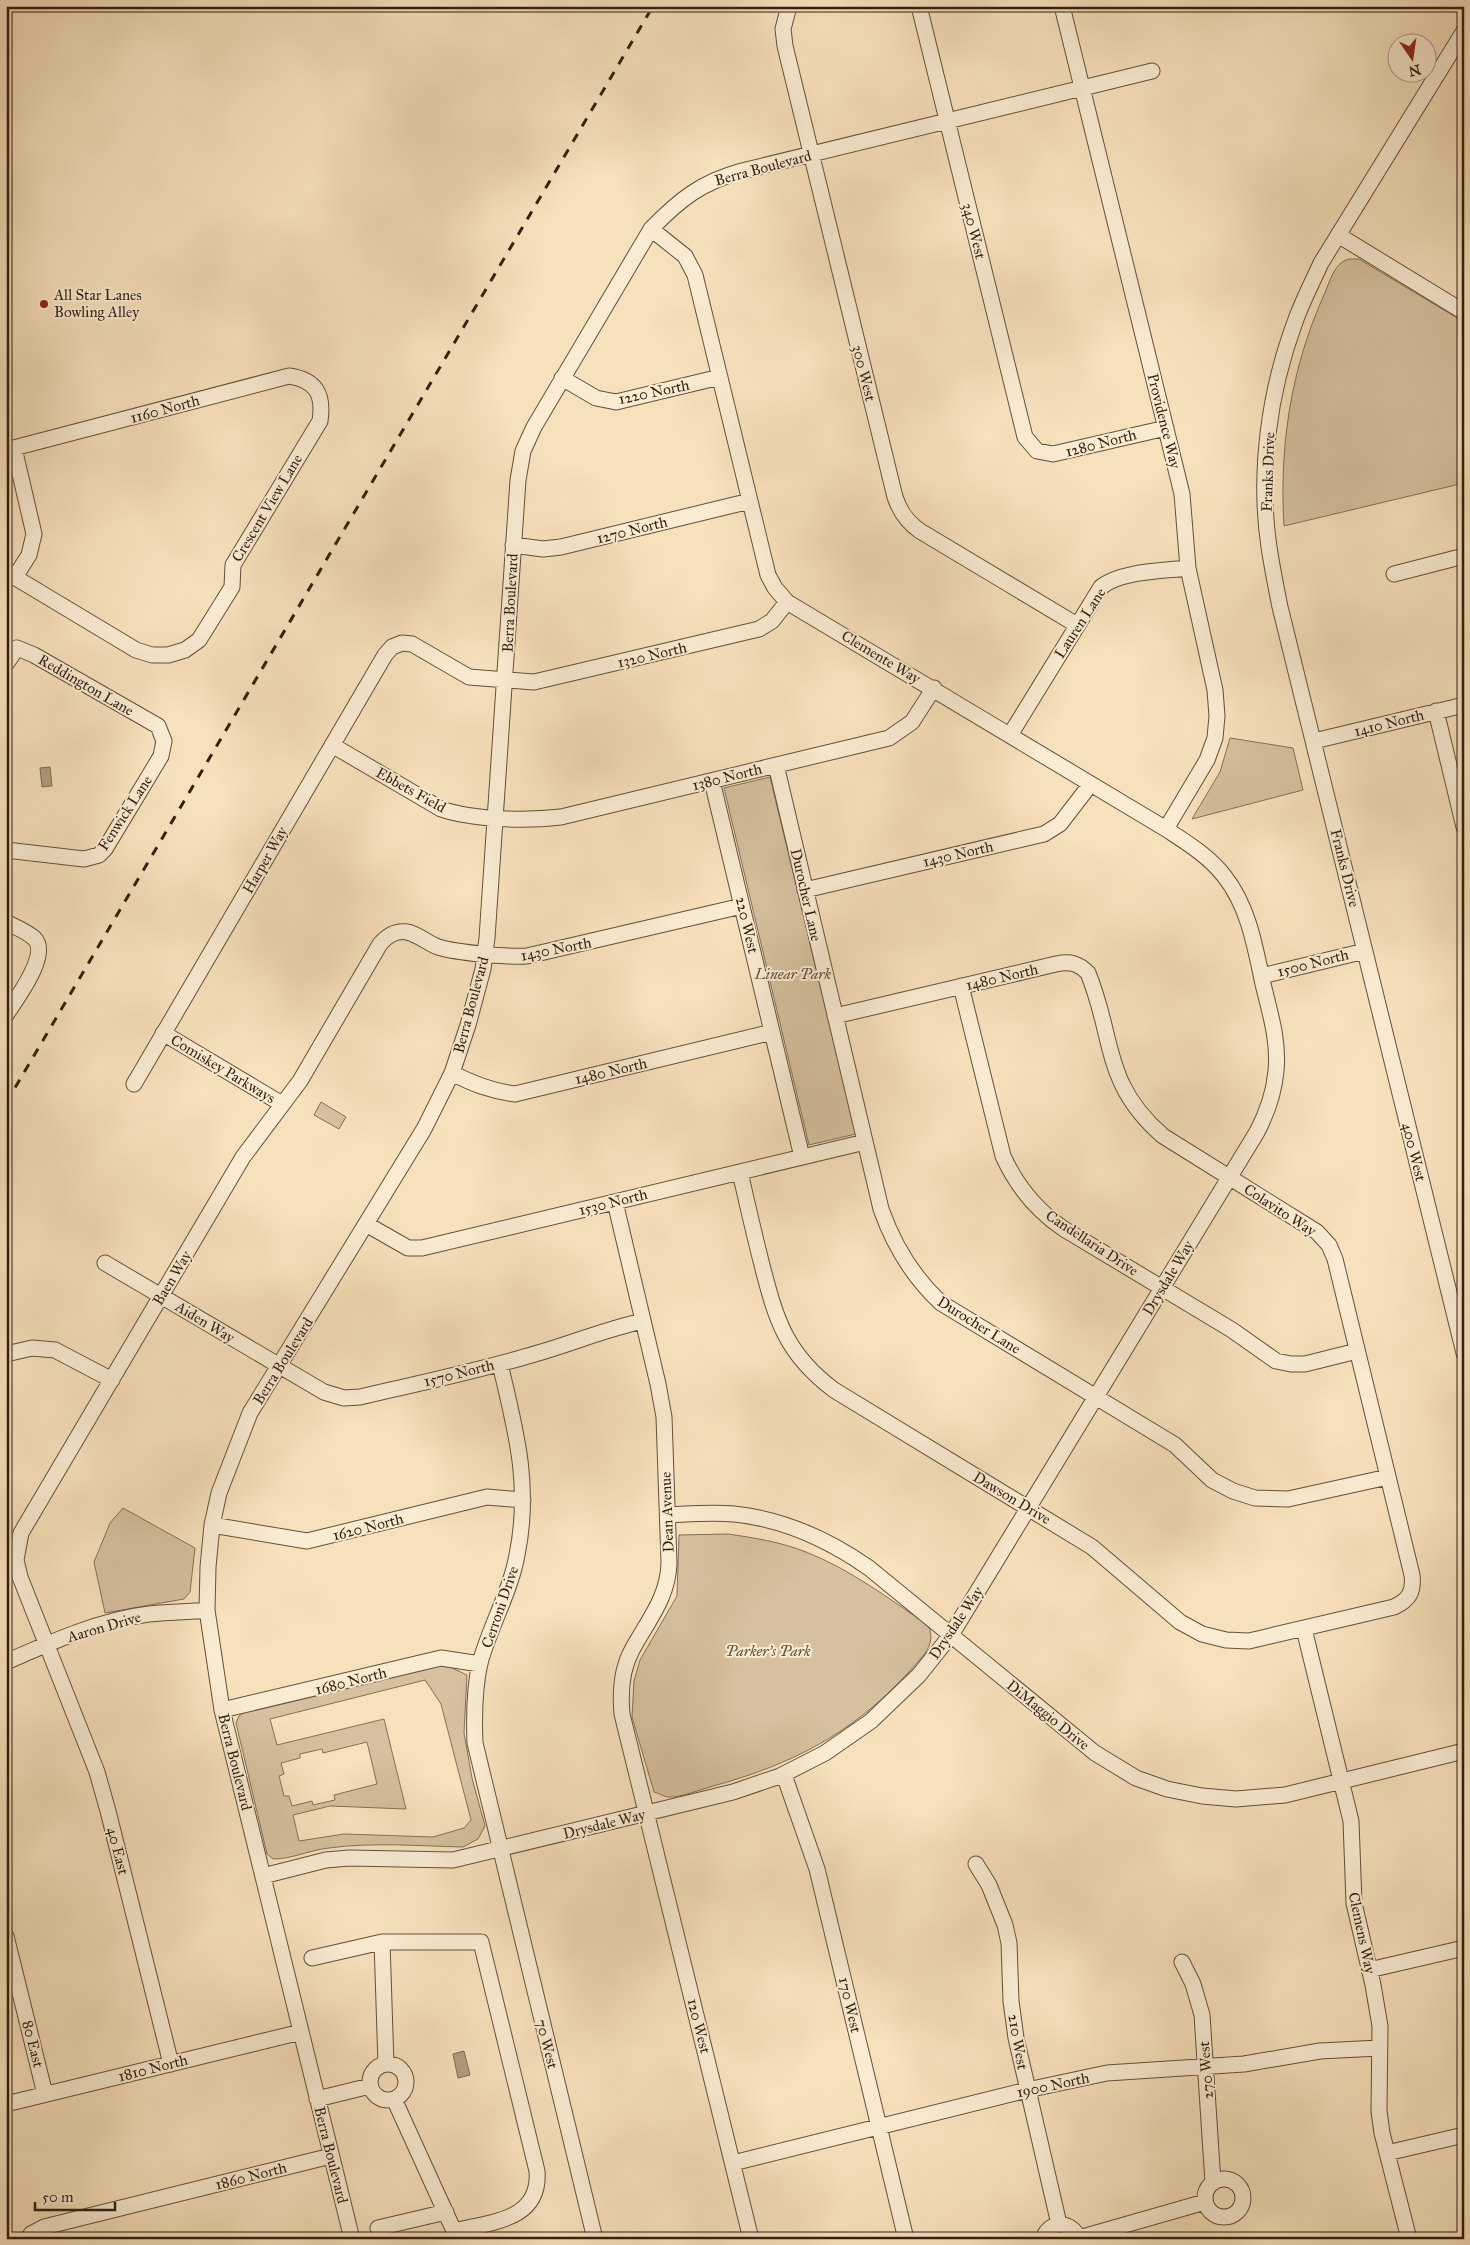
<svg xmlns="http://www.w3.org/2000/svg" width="1470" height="2245" viewBox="0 0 1470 2245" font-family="'IM FELL Great Primer',serif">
<rect width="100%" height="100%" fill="#f7e1bc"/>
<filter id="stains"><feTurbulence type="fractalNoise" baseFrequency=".004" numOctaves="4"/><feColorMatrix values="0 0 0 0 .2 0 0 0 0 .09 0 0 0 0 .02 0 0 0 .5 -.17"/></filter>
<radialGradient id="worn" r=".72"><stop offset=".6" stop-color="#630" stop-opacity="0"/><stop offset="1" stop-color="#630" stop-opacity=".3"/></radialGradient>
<!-- green -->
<path fill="#d6c09f" stroke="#847058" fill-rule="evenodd" d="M1349 259H1359L1464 322V483L1284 526C1279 447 1291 368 1324 295 1330 281 1334 263 1349 259Z
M1230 738 1293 748 1303 790 1192 819 1220 772Z
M770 777 856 1134 809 1145 724 788Z
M321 1102 346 1117 339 1129 314 1115Z
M123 1508 195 1548 190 1592 184 1599 105 1613 94 1562 110 1523Z
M728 1534C755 1538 781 1542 806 1552 850 1569 889 1599 928 1625 938 1645 920 1659 908 1673 853 1733 791 1765 713 1786 702 1789 679 1798 669 1797 664 1797 659 1793 654 1792L632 1717 634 1681 640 1660 677 1596 679 1535Z
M436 1666 450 1667 467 1675 464 1733 472 1778 485 1826 478 1839 463 1847C419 1846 373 1842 329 1848 310 1850 292 1859 273 1859L267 1854 236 1723 239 1716 245 1712ZM425 1680 441 1704 471 1820 464 1828 433 1837 344 1834 299 1841 293 1815 330 1806 406 1809 384 1719 277 1745 270 1719ZM367 1742 377 1784 334 1795 335 1800 313 1805 312 1801 292 1806 289 1796H284L279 1776 284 1774 281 1763 300 1758V1754L322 1749 323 1753Z"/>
<!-- water -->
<path fill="#b49f82" stroke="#806c55" d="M50 767 52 786 42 787 40 768Z
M464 2051 470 2075 458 2078 453 2054Z"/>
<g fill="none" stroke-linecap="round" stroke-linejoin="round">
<!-- minor casing -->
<g stroke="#63503c" stroke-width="17">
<path id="minor" d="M789 6 783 29 785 46 895 497C900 512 907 522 920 531L1077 625
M919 6 1025 437 1037 451 1053 454 1166 428
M1062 6 1182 494 1188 568 1215 690 1217 716 1215 738 1207 760 1166 829
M1464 31 1321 263C1312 283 1302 302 1295 322 1269 392 1258 473 1269 547 1272 567 1276 587 1280 607L1464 1353
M1338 235 1464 312
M562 378 596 398 616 402 720 377
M14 448 34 534 29 555 15 577
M6 450 289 376C316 380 324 394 320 421L233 565 232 587 199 640 185 650 168 655H152L136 650 6 572
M513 545 543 549 561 547 750 501
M1394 574 1464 556
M6 664 17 648 34 655 158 726 164 741 161 756 105 849 99 855 84 859 6 850
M1436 711 1464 827
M1010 735 1101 587C1121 571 1163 571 1188 568
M1314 741 1464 705
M332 745 441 809C474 820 527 821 561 817L889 738 912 722 934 688
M776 765 881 1209C894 1246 912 1276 941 1303L1175 1445 1212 1480 1233 1491 1255 1498 1288 1499 1388 1477
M712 781 802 1157
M805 890 1044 834 1060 824 1090 785
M6 922C15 927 26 931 34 938 51 954 16 999 6 1015
M1262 976 1365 951
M961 986 1003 1156C1017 1187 1036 1210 1064 1229L1232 1330 1276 1361 1291 1364H1305L1357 1351
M163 1033 282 1104
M452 1073C473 1084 491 1091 515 1094L772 1032
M134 1084 385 655 392 647 402 643 412 644 469 677 534 682 759 629 772 621 787 602
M740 1172C747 1203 754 1234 762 1265 776 1320 786 1354 834 1390L1092 1547 1180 1622 1202 1634 1226 1640 1249 1641 1394 1607C1409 1600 1414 1592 1412 1575L1335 1259 1329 1245 1317 1232 1163 1136C1102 1083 1115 1039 1088 973 1078 963 1070 961 1056 964L835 1016
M615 1202 658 1384 664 1417 669 1563C668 1598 648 1620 632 1650 621 1670 620 1692 622 1714L751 2239
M366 1224 408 1248H422L865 1142
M105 1263 324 1392 344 1398 360 1397C419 1383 479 1371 538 1353 573 1343 606 1329 643 1321
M6 1354 32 1348 55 1350 112 1380
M500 1364C516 1431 531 1486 517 1555 510 1593 490 1626 480 1663 474 1689 474 1717 475 1743L595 2239
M668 1515C690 1514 712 1512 734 1514 783 1519 829 1540 869 1568L1095 1753 1136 1778 1167 1789 1202 1796 1236 1799 1285 1795 1464 1751
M212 1525 307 1541 487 1497 523 1500
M1304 1629 1351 1821 1354 1903 1373 1985 1380 2026 1379 2111 1382 2133 1409 2239
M6 1662C51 1642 100 1620 149 1614 168 1612 188 1612 207 1610
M222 1710 441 1658 480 1664
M784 1775 817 1869 906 2239
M976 1864 989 1885 1005 1925 1009 1943 1011 2001 1016 2038 1059 2224
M263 1876 326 1860 349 1858 453 1860 733 1792 780 1776 825 1753 871 1721 919 1675 951 1635 1257 1132C1267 1113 1274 1093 1276 1071 1279 1041 1270 1013 1263 984 1255 947 1249 908 1225 877 1209 856 1187 843 1166 829L787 602 775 588 768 575 695 275 685 256 651 229
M6 1936 45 2094
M382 1942H481L537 2171C541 2221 490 2222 454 2231L452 2239
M312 1958 382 1942 386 2064
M1182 1962 1193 1984 1202 2015 1213 2182
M1369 1970 1464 1948
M171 2064 108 1811 97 1772 20 1577 16 1560 21 1533 243 1157 300 1081 380 944C387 936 395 930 407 932 418 934 427 943 438 947 458 953 506 957 527 956L742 906
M370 2082a18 18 0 1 1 36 0a18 18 0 1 1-36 0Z
M317 2099 370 2086
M394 2099 454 2231
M6 2104 301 2032
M1387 2153 1464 2135
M733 2163 1027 2090 1107 2073 1244 2064 1320 2051 1379 2048
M1205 2198a19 19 0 1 1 38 0a19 19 0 1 1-38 0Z
M378 2228 446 2212
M1079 2238 1205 2202
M28 2239 31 2234 44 2227 331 2156
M352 2239 222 1710 207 1610 208 1567 212 1525 219 1493 250 1413 424 1129 452 1073 468 1025 483 969 487 938 518 480 523 451 534 427 651 229C680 199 702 182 742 171L1152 71
M1043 2239C1049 2220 1072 2220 1079 2239"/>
</g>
<!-- minor -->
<use href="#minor" stroke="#faecd3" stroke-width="15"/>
<!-- rail -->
<path stroke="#321f11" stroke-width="3" stroke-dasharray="9 9" stroke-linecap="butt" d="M6 1103 653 6"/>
</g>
<!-- markers -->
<circle fill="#8f2418" stroke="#faecd3" stroke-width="2" cx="44" cy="304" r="5"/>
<g text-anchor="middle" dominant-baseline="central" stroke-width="4" stroke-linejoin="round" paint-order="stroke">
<!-- street labels -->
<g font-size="15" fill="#321f11" stroke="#faecd3">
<text transform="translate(763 168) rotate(-15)">Berra Boulevard</text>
<text transform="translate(974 231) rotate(76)">340 West</text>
<text transform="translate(864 373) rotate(76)">300 West</text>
<text transform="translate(654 392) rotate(-12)">1220 North</text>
<text transform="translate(165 409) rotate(-15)">1160 North</text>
<text transform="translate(1164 421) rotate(76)">Providence Way</text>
<text transform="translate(1101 443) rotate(-14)">1280 North</text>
<text transform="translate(1268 472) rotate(-88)">Franks Drive</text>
<text transform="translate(267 508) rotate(-59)">Crescent View Lane</text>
<text transform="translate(632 530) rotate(-14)">1270 North</text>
<text transform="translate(510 603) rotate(-87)">Berra Boulevard</text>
<text transform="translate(1080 623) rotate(-57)">Lauren Lane</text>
<text transform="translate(652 655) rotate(-13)">1320 North</text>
<text transform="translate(881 657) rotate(31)">Clemente Way</text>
<text transform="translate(86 685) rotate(30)">Reddington Lane</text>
<text transform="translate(1389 723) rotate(-14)">1410 North</text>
<text transform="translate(727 777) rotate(-14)">1380 North</text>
<text transform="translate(411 790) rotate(29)">Ebbets Field</text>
<text transform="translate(125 813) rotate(-57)">Fenwick Lane</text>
<text transform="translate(958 854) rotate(-13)">1430 North</text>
<text transform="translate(265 860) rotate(-60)">Harper Way</text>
<text transform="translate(1345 868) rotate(76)">Franks Drive</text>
<text transform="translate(806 895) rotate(77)">Durocher Lane</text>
<text transform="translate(747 925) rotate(77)">220 West</text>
<text transform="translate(556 949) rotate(-11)">1430 North</text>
<text transform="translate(1313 963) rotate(-14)">1500 North</text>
<text transform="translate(1002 977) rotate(-13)">1480 North</text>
<text transform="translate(471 1005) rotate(-75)">Berra Boulevard</text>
<text transform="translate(223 1069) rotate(31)">Comiskey Parkways</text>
<text transform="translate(611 1071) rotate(-13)">1480 North</text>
<text transform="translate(1414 1152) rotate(76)">400 West</text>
<text transform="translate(613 1202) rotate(-14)">1530 North</text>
<text transform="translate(1280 1210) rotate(33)">Colavito Way</text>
<text transform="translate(1092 1243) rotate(33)">Candellaria Drive</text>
<text transform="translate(172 1278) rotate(-59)">Baen Way</text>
<text transform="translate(1168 1278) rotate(-59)">Drysdale Way</text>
<text transform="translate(205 1322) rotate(31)">Aiden Way</text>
<text transform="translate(979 1325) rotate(32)">Durocher Lane</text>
<text transform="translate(283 1361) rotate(-58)">Berra Boulevard</text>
<text transform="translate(459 1373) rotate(-14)">1570 North</text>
<text transform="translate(1012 1498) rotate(31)">Dawson Drive</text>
<text transform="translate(667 1512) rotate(-92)">Dean Avenue</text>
<text transform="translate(368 1527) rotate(-14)">1620 North</text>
<text transform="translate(500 1607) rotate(-71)">Cerroni Drive</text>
<text transform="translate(956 1623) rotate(-56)">Drysdale Way</text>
<text transform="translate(104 1627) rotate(-16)">Aaron Drive</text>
<text transform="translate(351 1681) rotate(-14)">1680 North</text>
<text transform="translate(1048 1715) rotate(39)">DiMaggio Drive</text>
<text transform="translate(235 1762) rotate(76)">Berra Boulevard</text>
<text transform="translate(604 1824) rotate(-14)">Drysdale Way</text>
<text transform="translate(118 1851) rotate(76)">40 East</text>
<text transform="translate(1362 1933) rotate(78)">Clemens Way</text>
<text transform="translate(850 2005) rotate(77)">170 West</text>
<text transform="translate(699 2026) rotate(76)">120 West</text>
<text transform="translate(1018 2042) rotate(80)">210 West</text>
<text transform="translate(33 2044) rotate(76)">80 East</text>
<text transform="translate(547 2044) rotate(76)">70 West</text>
<text transform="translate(153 2068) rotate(-14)">1810 North</text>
<text transform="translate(1206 2070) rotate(-94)">270 West</text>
<text transform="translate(1053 2085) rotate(-12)">1900 North</text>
<text transform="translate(331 2155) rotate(76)">Berra Boulevard</text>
<text transform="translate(251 2176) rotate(-14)">1860 North</text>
</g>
<!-- poi labels -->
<g font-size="15" fill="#321f11" stroke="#faecd3" text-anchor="start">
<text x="54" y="295">All Star Lanes<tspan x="54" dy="17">Bowling Alley</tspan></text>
</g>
<!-- park labels -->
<g font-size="15" font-style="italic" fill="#634f3c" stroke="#faecd3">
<text x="793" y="974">Linear Park</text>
<text x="768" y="1651">Parker's Park</text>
</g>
</g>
<!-- margin -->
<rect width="1470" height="2245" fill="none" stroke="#f7e1bc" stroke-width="25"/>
<rect x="8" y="8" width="1455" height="2230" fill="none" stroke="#321f11" stroke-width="2.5"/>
<rect x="12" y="12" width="1445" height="2220" fill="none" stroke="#321f11"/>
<!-- north arrow -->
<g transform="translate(1412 58) rotate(167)"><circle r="24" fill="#faecd3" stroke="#aa9a85"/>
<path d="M0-4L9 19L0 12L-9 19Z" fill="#8f2418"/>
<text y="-8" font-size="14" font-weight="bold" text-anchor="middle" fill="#321f11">N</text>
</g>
<!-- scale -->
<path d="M35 2202v8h80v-8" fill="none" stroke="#321f11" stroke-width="2.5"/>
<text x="42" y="2202" font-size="15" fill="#321f11" stroke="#faecd3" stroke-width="4" paint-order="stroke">50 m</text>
<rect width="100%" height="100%" filter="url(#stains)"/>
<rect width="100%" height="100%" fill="url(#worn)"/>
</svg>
